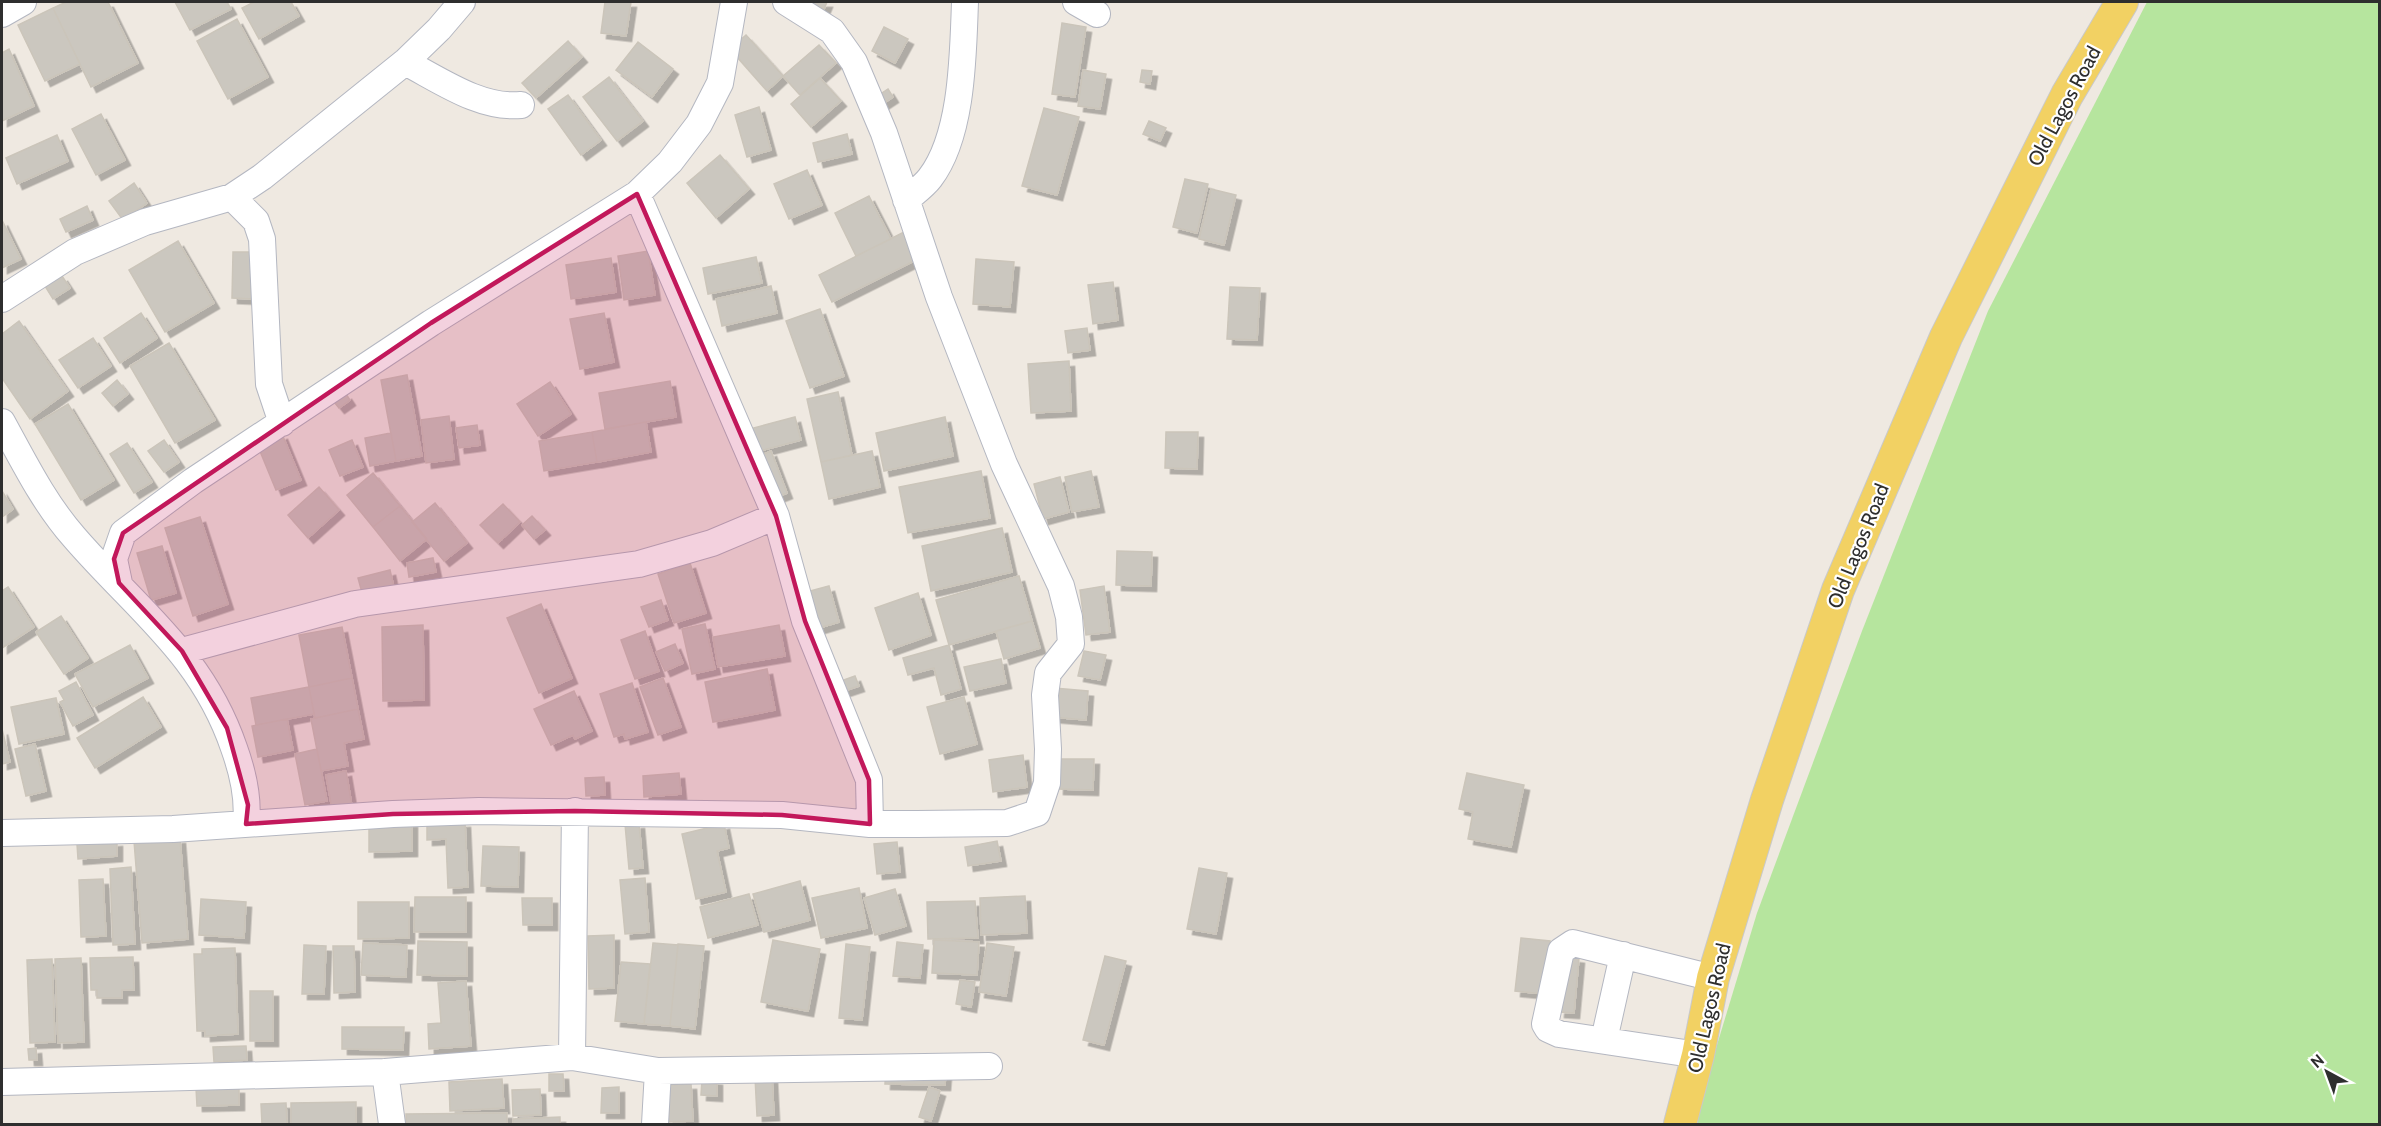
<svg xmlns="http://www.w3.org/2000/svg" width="2381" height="1126" viewBox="0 0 2381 1126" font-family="Cabin,sans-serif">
<defs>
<filter id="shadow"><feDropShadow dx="5.5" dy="5.5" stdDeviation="0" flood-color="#0004"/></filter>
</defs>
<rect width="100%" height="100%" fill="#efe9e1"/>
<!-- green -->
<path fill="#b6e59e" d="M2147 2H2379V1124H1693L1757 913 1862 631 1988 311Z"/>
<!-- building -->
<path fill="#cbc7bf" stroke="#cbc5ba" stroke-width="1.5" filter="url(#shadow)" d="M66 2H108L138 63 91 87 53 8Z
M175 2H227L231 9 190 30Z
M254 2H291L299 16 259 39 242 8Z
M605 2H631L626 36 601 33Z
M808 2H827L824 9Z
M53 8 80 64 45 81 18 25Z
M237 19 268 77 228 99 197 41Z
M1062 23 1086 27 1075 97 1052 94Z
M884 27 908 39 895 63 872 51Z
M746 35 783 76 767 91 730 49Z
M568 41 582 57 536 98 522 83Z
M638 42 673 69 652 97 616 70Z
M819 45 836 63 800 95 783 76Z
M9 49 34 106 2 121V53Z
M1083 70 1106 74 1100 109 1078 106Z
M1142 70 1152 71 1150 84 1140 82Z
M609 77 643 121 617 141 583 97Z
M820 78 841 101 811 127 791 104Z
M888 89 893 97 881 105 876 97Z
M568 95 601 140 581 155 548 109Z
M759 107 771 150 747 157 735 115Z
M1044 108 1079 117 1057 195 1022 186Z
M101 114 125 160 96 175 72 129Z
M1149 121 1166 128 1160 141 1143 134Z
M847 134 852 154 818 162 813 143Z
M57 135 68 161 17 184 6 158Z
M720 155 749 189 716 218 687 183Z
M807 170 822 205 789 219 774 184Z
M1185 179 1208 184 1197 233 1173 227Z
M134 183 147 203 123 220 109 201Z
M1211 189 1236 195 1224 245 1199 239Z
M869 196 891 239 856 256 835 213Z
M87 206 93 220 66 232 60 219Z
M2 220 21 259 2 268Z
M904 232 918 259 832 302 819 275Z
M178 241 214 303 165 332 129 270Z
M648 251 655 295 624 300 618 256Z
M233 252H255L254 299 232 298Z
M756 257 762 283 708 294 703 268Z
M611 258 616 292 571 299 566 265Z
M976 259 1014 262 1010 307 973 304Z
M62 276 70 288 53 299 45 286Z
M1113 282 1118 320 1093 324 1088 285Z
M771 286 777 313 722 326 716 299Z
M1230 287 1260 288 1257 340 1227 339Z
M820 309 844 376 810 388 786 321Z
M141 313 157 338 120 363 104 338Z
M604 313 614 362 580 369 570 319Z
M19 321 68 391 30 419 2 378V334Z
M1087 328 1090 350 1068 353 1065 331Z
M93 338 111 366 78 388 59 360Z
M169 343 215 420 175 443 130 366Z
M1069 361 1071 411 1031 413 1028 364Z
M407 375 422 456 396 461 381 380Z
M117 380 128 394 113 406 102 393Z
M670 381 676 417 605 429 599 393Z
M550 382 571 414 538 436 517 404Z
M838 392 852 455 821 462 807 399Z
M346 394 350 400 339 408 334 402Z
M68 404 114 480 81 500 35 424Z
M449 416 454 459 426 463 421 420Z
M795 417 801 440 752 453 746 430Z
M945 417 953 456 884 471 876 433Z
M646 422 651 452 597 462 592 432Z
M477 425 480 445 459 448 456 428Z
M592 432 597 462 544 471 539 441Z
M1166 432H1198L1197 469 1165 468Z
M391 433 396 461 370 466 365 438Z
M282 434 301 480 276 490 257 444Z
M164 440 179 462 164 472 148 451Z
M352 440 363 467 340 476 329 450Z
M127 443 152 482 134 493 110 454Z
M771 451 787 493 772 499 755 458Z
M872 451 880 487 829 499 821 462Z
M981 471 990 518 908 533 899 487Z
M1091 471 1099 507 1072 512 1065 477Z
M373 473 400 506 373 527 347 495Z
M1060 477 1069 512 1043 519 1034 484Z
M319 487 339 510 308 538 288 515Z
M2 491 13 509 2 517Z
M435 503 467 543 444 561 412 522Z
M503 504 520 522 498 543 480 525Z
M400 506 427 539 400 561 373 527Z
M532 516 545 530 534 539 522 525Z
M200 517 228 604 193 616 165 528Z
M1002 528 1012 572 931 591 922 546Z
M162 546 176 593 151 600 137 553Z
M1117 551 1152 552 1151 586 1116 585Z
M433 558 436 572 409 577 407 563Z
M690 563 706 613 674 623 658 574Z
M390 570 394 588 363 596 358 578Z
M1019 576 1032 621 949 645 936 600Z
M829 586 839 622 819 628 810 591Z
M1104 586 1110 632 1086 635 1080 590Z
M8 587 34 627 2 648V591Z
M918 593 931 635 889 650 875 608Z
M661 600 668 620 649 627 641 607Z
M541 604 572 678 539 693 507 618Z
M61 616 88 658 64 674 36 632Z
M1032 621 1040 648 1004 659 996 631Z
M705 624 715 669 692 674 682 629Z
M423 625 424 700 383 701 382 627Z
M779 625 785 656 718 667 713 637Z
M342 627 352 678 309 687 299 635Z
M645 631 659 671 635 679 621 640Z
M675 644 683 663 665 671 656 652Z
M130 645 148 678 93 707 75 674Z
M949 645 961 689 941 695 934 668 908 675 903 658Z
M1084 651 1106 655 1100 680 1078 676Z
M1001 659 1006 683 970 691 964 667Z
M767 669 775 710 713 722 705 682Z
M855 676 859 686 844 691 841 681Z
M352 678 358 709 315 718 309 687Z
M663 678 681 727 658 735 640 687Z
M76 682 93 715 73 726 60 702 64 700 59 691Z
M632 683 648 732 625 739 624 734 614 737 600 694Z
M309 687 314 714 256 725 251 698Z
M1054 688 1088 691 1086 720 1051 717Z
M574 691 592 731 575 739 573 735 551 745 534 709Z
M143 697 161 727 95 768 77 738Z
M964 697 977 744 940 754 927 707Z
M56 698 64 734 19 744 11 707Z
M358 709 364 739 344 743 348 766 321 771 311 719Z
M287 719 293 750 258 757 252 726Z
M2 729 10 762 2 764Z
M35 744 46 791 26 796 15 749Z
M317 749 327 801 305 805 295 754Z
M1023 755 1027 787 993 792 989 760Z
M1059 759H1094L1093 790 1058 789Z
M346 771 352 806 332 809 326 775Z
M679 773 681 794 644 797 643 776Z
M1467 773 1524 785 1511 847 1468 839 1473 812 1459 809Z
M604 777 605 795 586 796 585 778Z
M369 822H412V851L369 852Z
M465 822 468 887 448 888 446 839 427 840V824Z
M639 823 643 868 629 869 625 824Z
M724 824 729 848 717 851 726 892 696 899 682 834Z
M180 838 188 939 142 943 134 841Z
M117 841V856L78 859 77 844Z
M997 841 1001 861 968 866 965 847Z
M897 842 900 872 877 874 874 844Z
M483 846 519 847 518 887 481 886Z
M131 867 135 944 113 945 110 869Z
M1199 868 1227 873 1216 934 1187 929Z
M645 878 649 932 625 934 620 880Z
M103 879 106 936 81 937 79 880Z
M800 881 810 920 764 932 753 894Z
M859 888 867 928 821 938 812 898Z
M895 889 906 926 875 935 864 898Z
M749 894 758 925 708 938 700 907Z
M1025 896 1027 933 981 935 980 898Z
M415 897H466V932H414Z
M522 898H552V925H523Z
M201 899 246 902 244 938 199 935Z
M975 901 978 938 928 939 927 902Z
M358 902H409V938L358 939Z
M614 935V988L589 989 588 936Z
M1521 938 1550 941 1544 994 1515 991Z
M773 940 820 949 808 1011 761 1002Z
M934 940 979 942 977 975 932 973Z
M418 941 467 942V976L417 975Z
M897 942 923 945 920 978 893 976Z
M363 943 407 945 406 977 361 975Z
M653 943 678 945 670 1026 644 1024Z
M987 943 1014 947 1006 996 979 992Z
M678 944 704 946 695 1029 670 1026Z
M846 944 870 947 862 1020 839 1018Z
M304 945 326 946 324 994H302Z
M333 946H354L355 992 334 993Z
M235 948 238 1034 205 1036V1031H197L194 954H202V949Z
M1105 956 1126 961 1104 1045 1083 1040Z
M1564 956 1579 958 1574 1013 1559 1012Z
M133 957 134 990H122V998H97V990H91L90 958Z
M81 958 84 1042 58 1043 55 959Z
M52 959 55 1042 30 1043 27 960Z
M621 962 650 964 644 1024 615 1021Z
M960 980 975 982 971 1007 956 1004Z
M466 981 471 1046 429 1049 428 1024 441 1023 438 983Z
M250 991H273V1041H250Z
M342 1027H404L403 1050 342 1049Z
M246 1046 247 1060 214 1062 213 1047Z
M36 1048 37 1060H29L28 1049Z
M886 1070 946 1072 945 1085 885 1084Z
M549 1074H563L564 1091H549Z
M755 1077H772L774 1115 757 1116Z
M502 1079 504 1108 450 1111 449 1082Z
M702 1079 717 1080V1096L701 1095Z
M691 1084 693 1121 668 1122 666 1085Z
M619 1087V1113H601L602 1088Z
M929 1087 940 1091 931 1121 919 1117Z
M196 1088H239V1105L197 1106Z
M540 1089 541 1115 513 1116 512 1090Z
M356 1102V1124H291V1103Z
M286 1103 287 1124H262L261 1104Z
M507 1113V1124H406V1114Z
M560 1117V1124H513V1119Z"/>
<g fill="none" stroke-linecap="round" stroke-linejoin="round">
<!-- minor casing -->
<g stroke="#b4b7c1" stroke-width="28">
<path id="minor" d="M1076 2 1097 14
M2 14 23 2
M405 62C440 80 480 109 521 105
M637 194 776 516 805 621 869 780 870 824
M232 197 256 221 262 239 269 384 282 423
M906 200C914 193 924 186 930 178 963 135 963 53 965 2
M2 299 75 252 145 222 232 197 262 177 405 62 439 29 462 2
M2 422C24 462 44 503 74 537 136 609 202 654 234 748 243 773 249 798 246 824
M119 583 114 559 123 533 193 481 431 323 637 194 670 162 699 124 720 83 734 2
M182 651 355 604 639 564 712 543 776 516
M2 833 173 829 393 814 479 811 782 815 870 824H917L1007 823 1037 813 1047 783 1048 749 1045 695 1048 673 1071 644 1069 617 1061 586 1004 464 939 297 884 133 854 62 832 31 786 2
M1604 1040 1623 955
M1698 1055 1559 1034 1548 1029 1545 1024 1561 951 1573 943 1713 978
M572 1057 575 811
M385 1072 392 1124
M2 1082 385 1072 572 1057 658 1071 989 1066
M655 1124 658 1071"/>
</g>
<!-- major casing -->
<g stroke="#c9c9c9" stroke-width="34">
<path id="major" d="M1680 1124 1698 1055 1713 978 1767 800 1838 590 1946 337 2067 95 2122 2"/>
</g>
<!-- minor -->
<use href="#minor" stroke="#fff" stroke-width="26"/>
<!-- major -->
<use href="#major" stroke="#f2d163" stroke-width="32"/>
</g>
<!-- marked area -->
<path fill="#c2185b" fill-opacity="0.2" stroke="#c2185b" stroke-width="4.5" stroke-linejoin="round" d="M637 194 776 516 805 621 869 780 870 824 782 815 575 811 393 814 246 824 248 805 227 728 182 651 119 583 114 559 123 533 431 323Z"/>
<g text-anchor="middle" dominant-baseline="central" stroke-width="4.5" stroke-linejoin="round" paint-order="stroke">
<!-- street labels -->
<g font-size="20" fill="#2e2e2e" stroke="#fff">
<text transform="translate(2064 106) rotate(-62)">Old Lagos Road</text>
<text transform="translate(1858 546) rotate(-68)">Old Lagos Road</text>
<text transform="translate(1709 1008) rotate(-77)">Old Lagos Road</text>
</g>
</g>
<!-- border -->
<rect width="2381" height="1126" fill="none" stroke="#2e2e2e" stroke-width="6"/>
<!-- north arrow -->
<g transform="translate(2327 1072) rotate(319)" stroke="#ffffff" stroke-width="4.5" paint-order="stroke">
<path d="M0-4.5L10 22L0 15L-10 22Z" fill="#2e2e2e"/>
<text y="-9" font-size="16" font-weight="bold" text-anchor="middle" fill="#2e2e2e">N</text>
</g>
</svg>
